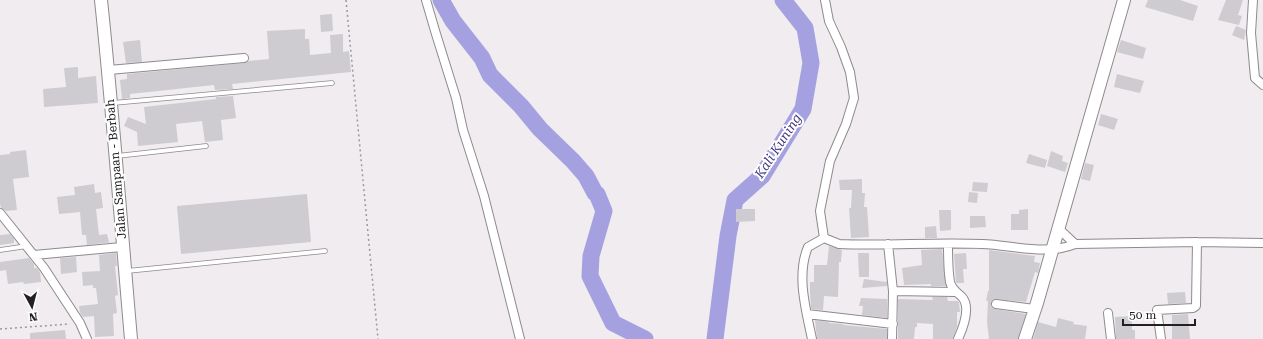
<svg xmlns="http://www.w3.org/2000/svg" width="1263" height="339" viewBox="0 0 1263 339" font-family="'Roboto Serif',serif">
<rect width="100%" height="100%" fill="#f0ecef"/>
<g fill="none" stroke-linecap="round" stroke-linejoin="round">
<!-- river -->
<path stroke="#a5a1e0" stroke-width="17" d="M441 0 453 21 482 58 490 75 521 106 540 129 573 161 586 176 595 193 597 194 604 211 591 256 590 276 613 323 645 339
M715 339 728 236 735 200 762 176 803 109 811 63 805 28 783 0"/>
</g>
<!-- building -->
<path fill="#ceccd0" d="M1148 0H1180L1198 6 1193 21 1145 7Z
M1226 0H1243L1238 15 1242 16 1239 25 1218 20Z
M332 14 333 31 321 32 320 15Z
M1236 26 1246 30 1244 40 1232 35Z
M305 29V39H309L310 55 331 53 330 35 343 34V52L349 51 351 72 232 84 233 89 215 90 214 85 130 94V98L122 99 120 80 127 79V74L244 63 248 61 269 59 267 31Z
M140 40 142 62 126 63 123 42Z
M1121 40 1146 48 1143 59 1117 52Z
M78 67V78L96 76 98 103 44 107 43 89 66 87 64 68Z
M1117 74 1144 81 1140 93 1114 87Z
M233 96 236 118 221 120 223 140 205 142 202 121 176 124 178 142 138 146 137 132 124 126 128 117 146 124 144 107 216 99V97Z
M1101 114 1118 119 1114 130 1098 125Z
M26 150 29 177 13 179 17 210 6 211 1 208 0 203V155L10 154V152Z
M1051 151 1063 156 1062 161 1068 163 1065 172 1047 166Z
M1029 154 1047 160 1045 168 1026 163Z
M1085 163 1094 165 1090 181 1081 179Z
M862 179V193H865L864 207H867L869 237 851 238 849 208H851L852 190H840L839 180Z
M973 182 988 183 987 192 972 191Z
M94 184 95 193 101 192 103 208 96 209 99 235 107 234 109 242H112L87 245 86 235H82L80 212 59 214 57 197 75 195 74 187Z
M969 192 978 193 977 203 968 202Z
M307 194 311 242 181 254 177 206Z
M736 209H755V221L736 222Z
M1028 209V230H1011V214H1019V210Z
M939 210H951V230L940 231Z
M970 216H985L986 227 970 228Z
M936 226 937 238H925V227Z
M10 234 14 239V243L0 245V235Z
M829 246 842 250 841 262H839L838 297 824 296 823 310 811 309 810 292V282H814V265H827Z
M942 249 946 286H931V284L904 285 902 268 922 265 921 250Z
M989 250 1035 256 1034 262 1040 263 1038 273 1035 272 1026 302 996 299H994L991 303V306L995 309 1026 314 1018 339H989L987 322 988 301H986L988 291H989Z
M116 253 117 266H115L118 295 115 296 117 313 113 314 114 336 95 337 94 316 83 317 80 313 79 306 98 304 96 288H93V285L83 286 82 272 100 271 99 255Z
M858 253H869V277H859Z
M966 253 967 269H963L964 283H956L954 254Z
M76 257 77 272 61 274 60 258Z
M29 258 34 264V268H37L40 272 41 282 24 284 23 282 8 284 6 270 0 271V262Z
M864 279 887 282V286L862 288Z
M1185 292 1186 303 1168 304 1167 293Z
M932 297H947L948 301H958L959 303 960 312H957V327L953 339H933V324L917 323V327H915L914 339H898V299L933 300Z
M861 298 887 299V318L862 315 863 306H859Z
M1188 314 1190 339H1172V315Z
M1132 316V330H1135V339H1116L1115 317Z
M1058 318 1074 322 1073 324 1087 326 1085 339H1033L1038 322 1056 327Z
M815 320 829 322V323L843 324V325L887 329V339H817Z
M65 330 66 339H30V333Z"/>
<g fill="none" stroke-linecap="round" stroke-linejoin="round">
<!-- lane casing -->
<g stroke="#8e8a8d" stroke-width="5.5">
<path id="lane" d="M113 103 332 83
M117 156 206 146
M0 250 27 246
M127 271 325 251"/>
</g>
<!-- street casing -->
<g stroke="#8e8a8d" stroke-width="10">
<path id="street" d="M426 0 436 34 456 98 463 130 484 196 520 339
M825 0 829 21 841 47 850 72 854 98 846 124 830 161 820 211 824 238 839 244C886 246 934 242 982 244 1013 245 1045 256 1075 244L1197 242 1263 243
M1253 0 1251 33 1255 78 1263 85
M109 70 244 58
M0 213 44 268 80 323 87 339
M1058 228 1075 244
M888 244 893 291 892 339
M948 244C948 256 948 270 950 282 952 290 957 292 962 297 971 307 963 328 958 339
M34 255 122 247
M893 291 955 292
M996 304 1034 309
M1108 313 1111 339
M807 314 893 324
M812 339C806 310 796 275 808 247L824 238
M1161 339 1157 310 1193 308 1196 306 1197 242"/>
</g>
<!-- secondary casing -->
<g stroke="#8e8a8d" stroke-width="14">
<path id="secondary" d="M101 0C113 113 121 226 131 339
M1025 339 1037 303 1124 0"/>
</g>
<!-- path -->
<path stroke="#9c999b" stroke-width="1.5" stroke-dasharray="2 3" stroke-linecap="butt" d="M346 0 378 339
M0 329 70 324"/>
<!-- lane -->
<use href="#lane" stroke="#fff" stroke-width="4"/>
<!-- street -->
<use href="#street" stroke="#fff" stroke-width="8"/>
<!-- secondary -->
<use href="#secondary" stroke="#fff" stroke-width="12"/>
</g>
<g text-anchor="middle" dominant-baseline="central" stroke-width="4" stroke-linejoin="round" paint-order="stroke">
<!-- street labels -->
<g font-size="12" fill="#222021" stroke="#fff">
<text transform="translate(116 169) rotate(-95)">Jalan Sampaan - Berbah</text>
</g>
<!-- water labels -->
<g font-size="13" font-style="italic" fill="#423681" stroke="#fff">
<text transform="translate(778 146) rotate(-57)">Kali Kuning</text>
</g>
</g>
<!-- north arrow -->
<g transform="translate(32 307) rotate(173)" stroke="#ffffff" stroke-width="3" paint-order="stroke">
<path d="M0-3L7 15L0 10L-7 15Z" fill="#222021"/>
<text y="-6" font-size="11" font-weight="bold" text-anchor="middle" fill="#222021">N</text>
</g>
<!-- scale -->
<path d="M1123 319v6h72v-6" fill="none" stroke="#222021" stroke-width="2"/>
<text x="1129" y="319" font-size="12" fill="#222021" stroke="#ffffff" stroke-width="3" paint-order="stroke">50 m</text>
</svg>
